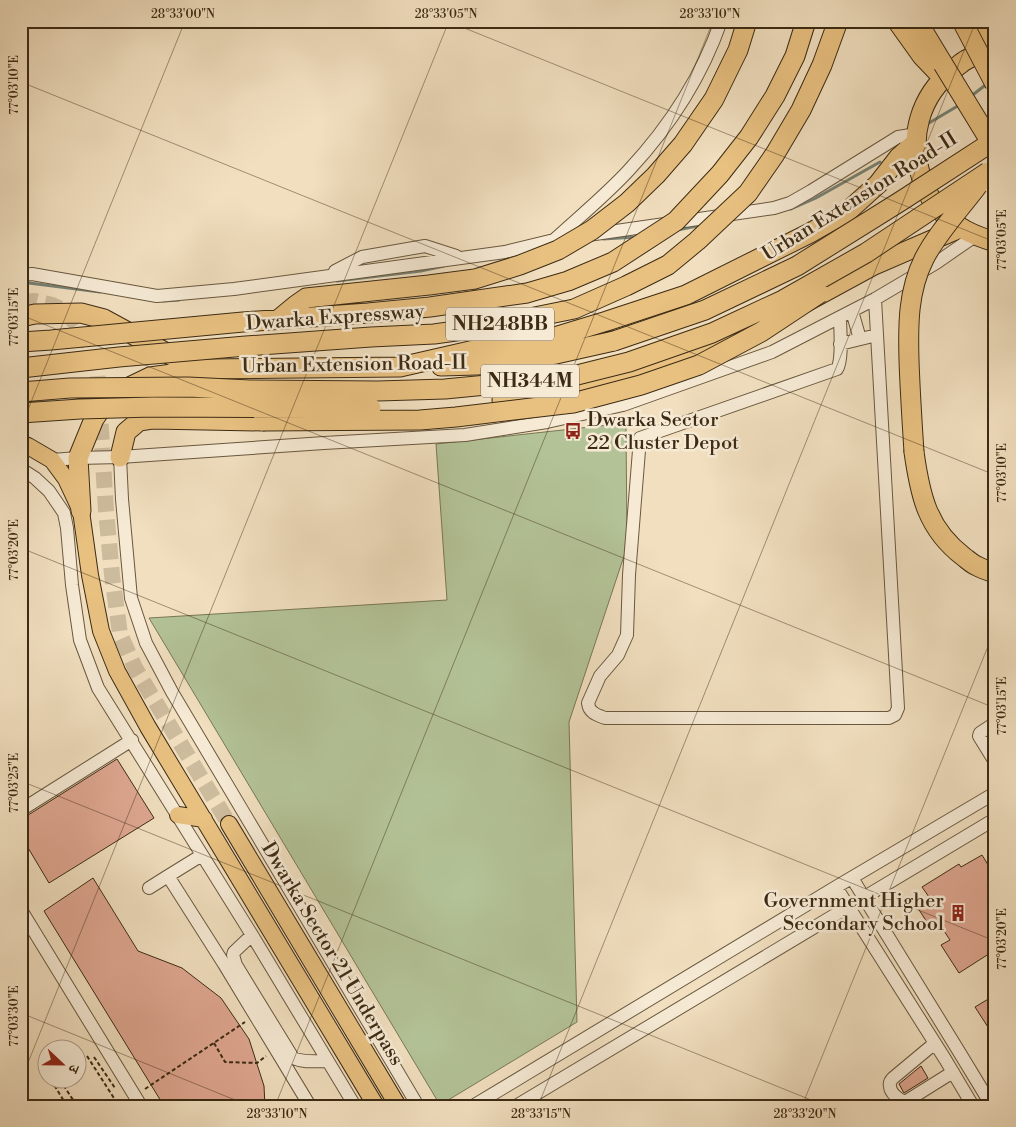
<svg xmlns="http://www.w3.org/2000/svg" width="1016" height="1127" viewBox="0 0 1016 1127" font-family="'Libre Bodoni','Noto Serif Devanagari',serif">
<rect width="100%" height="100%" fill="#f1dfbf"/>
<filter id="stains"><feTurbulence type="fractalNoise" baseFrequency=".004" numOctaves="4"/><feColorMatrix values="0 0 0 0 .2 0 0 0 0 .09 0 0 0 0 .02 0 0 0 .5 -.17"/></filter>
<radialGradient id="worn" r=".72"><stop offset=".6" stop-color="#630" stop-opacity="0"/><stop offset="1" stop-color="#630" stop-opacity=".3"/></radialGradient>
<!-- green -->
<path fill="#b3c397" stroke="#787756" d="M626 423 627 547 569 722 577 1022 440 1105 149 618 447 600 436 444Z"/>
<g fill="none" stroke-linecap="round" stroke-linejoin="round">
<!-- stream -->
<path stroke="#758275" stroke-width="3" d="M970 97 988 83
M929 123 961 104
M791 209 816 198 880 162
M677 230 703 225
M603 239 637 237
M337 281 421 271 444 266
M21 282 100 292
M163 301 179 300"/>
</g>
<!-- building -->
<path fill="#dea690" stroke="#3c2b14" d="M117 759 154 818 49 883 21 836V818L25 817Z
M982 855 990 868 995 865V950L959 973 941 945 950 940 938 922 930 927 916 905 929 897 922 887 959 864 961 867Z
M93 878 138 951 182 968 221 998 249 1039 264 1086 265 1106H164L44 911Z
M995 995V1038L975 1007Z
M921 1066 928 1078 904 1093 899 1084Z"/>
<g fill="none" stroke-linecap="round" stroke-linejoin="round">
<!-- major-tunnel -->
<path stroke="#cdbb9d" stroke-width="16" stroke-dasharray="16 8" stroke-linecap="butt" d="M21 302 35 301 52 305 63 310 75 322 88 343 97 367 106 510 112 575 120 634 135 668 229 824"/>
<!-- minor casing -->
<g stroke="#69583f" stroke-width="14">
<path id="minor" d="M554 240C579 217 606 195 629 170 669 127 702 76 721 21
M335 271 362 257 425 246 456 256
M21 275 32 274 157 296 234 289 505 252 554 240 774 208 790 203 811 191 898 137 917 134
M852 311 860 339
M840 317C840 329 843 360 837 369L640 438 629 575 627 635 618 655 600 676 588 703C589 713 597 715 605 718H889L895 715 898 708 875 299
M840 344 877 335
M120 457 122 499 131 598 146 643 172 692 418 1106
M52 460 78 458 120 457 324 443 465 435 547 422 623 405 772 352 875 299 936 263 975 236
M21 469 35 478 49 491 64 513 67 528 72 585 80 640 98 688 252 935 355 1106
M995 723 980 733 979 736 995 762
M21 810 132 740
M202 855 168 876 224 964 310 1106
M852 878 958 1050 992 1106
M836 887 945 1059 973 1106
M149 888 168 876
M21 910 141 1106
M252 935 234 952 233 955 236 965 293 1058C304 1063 316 1061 328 1061
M935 1043 893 1078C891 1080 889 1083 890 1086 890 1093 899 1100 905 1102L953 1072
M473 1106 836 887 995 793
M516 1106 995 819"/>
</g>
<!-- major casing -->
<g stroke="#3c2b14" stroke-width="18">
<path id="major" d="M21 443 28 446 52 460 66 479 81 511 90 575 101 631 117 671 148 727 376 1106
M178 815 204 819
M229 824 398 1106"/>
</g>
<!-- highway casing -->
<g stroke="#3c2b14" stroke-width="21">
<path id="highway" d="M897 21 922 56 943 78
M917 21 943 64
M980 21 994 49
M995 49C986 52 974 55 966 60 962 62 958 66 954 69 919 96 908 139 922 179 926 191 933 204 942 212 958 229 973 235 995 242
M806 302 874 265 960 228
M21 317 35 314 81 313 104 319 176 358 205 369 400 367 470 351 551 338 607 321 686 295 810 233 847 212 878 184 899 157 916 142
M441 366 477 365 556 354 614 341
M502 400C531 395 561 392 590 386 645 373 698 352 750 330
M914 452C920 495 927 529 964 557 968 560 972 564 977 566 982 569 989 571 995 573
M120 457 126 432 139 421 152 419 263 421
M81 511 78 458 94 419 103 406 121 391 150 377 202 370"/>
</g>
<!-- path -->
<path stroke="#3c2b14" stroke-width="2" stroke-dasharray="4 2.5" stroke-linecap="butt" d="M214 1043 225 1062 257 1063 266 1056
M87 1056 119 1106
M94 1057 115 1088
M51 1080 67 1106
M60 1080 77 1106
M145 1089 245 1022
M120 1106 126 1101"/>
<!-- minor -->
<use href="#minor" stroke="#f6ead5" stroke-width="12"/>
<!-- major -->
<use href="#major" stroke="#e8c080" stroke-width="16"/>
<!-- highway -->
<use href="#highway" stroke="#e8c080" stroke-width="19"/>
<!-- highway-bridge casing -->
<g stroke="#3c2b14" stroke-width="21" stroke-linecap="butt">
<path id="highway-bridge" d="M962 21 995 84
M943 64 995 149
M279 319 296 305 306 298 429 285 475 279 520 265 558 250 592 230 627 203 656 175 683 144 714 99 738 50 747 21
M614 341 705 310 797 266 901 201 995 140
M21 342 51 340 243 322 368 313 430 307 527 293 568 281 613 262 676 221 720 174 749 137 775 96 795 56 806 21
M21 368 119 357 246 346 371 337 434 334 485 327 574 309 626 286 668 265 697 241 748 193 775 154 801 110 822 65 838 21
M21 392 70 388 188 387 250 390 378 391 445 389 569 377 629 362 712 333 783 300 866 253 988 172
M21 413 80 409 153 407 371 408
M263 421 420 420 456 417 573 403 641 385 699 365 761 332 820 293
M914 452C912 421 910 391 909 360 908 325 908 291 924 259 937 233 961 208 978 185"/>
</g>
<!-- highway-bridge -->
<use href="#highway-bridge" stroke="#e8c080" stroke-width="19"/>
</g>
<!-- ticks -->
<path fill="none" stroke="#3c2b14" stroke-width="1" stroke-opacity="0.45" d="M447 21 995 242M21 82 995 475M21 315 995 708M21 427 185 21M21 548 995 941M21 781 826 1106M21 1013 250 1106M21 1080 449 21M275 1106 713 21M538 1106 976 21M802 1106 995 629"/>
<!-- icons -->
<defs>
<g id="bus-bare" transform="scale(1.35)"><path d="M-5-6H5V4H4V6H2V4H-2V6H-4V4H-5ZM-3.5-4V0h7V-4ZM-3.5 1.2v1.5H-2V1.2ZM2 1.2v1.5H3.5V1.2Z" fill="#8f2418" stroke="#f6ead5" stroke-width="2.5" paint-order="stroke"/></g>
<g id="building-bare" transform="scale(1.35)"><path d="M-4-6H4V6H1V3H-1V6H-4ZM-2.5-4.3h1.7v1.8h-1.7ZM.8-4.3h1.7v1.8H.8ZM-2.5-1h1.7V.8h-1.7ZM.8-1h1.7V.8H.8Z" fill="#8f2418" stroke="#f6ead5" stroke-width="2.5" paint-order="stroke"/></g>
</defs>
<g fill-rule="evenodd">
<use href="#bus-bare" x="573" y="431"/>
<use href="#building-bare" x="958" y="913"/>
</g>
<g text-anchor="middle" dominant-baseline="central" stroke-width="5" stroke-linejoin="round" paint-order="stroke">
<!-- shield labels -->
<g fill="#f6ead5" stroke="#74644e" stroke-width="1">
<rect x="446" y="307.5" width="108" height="33" rx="4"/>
<rect x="481" y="364.5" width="98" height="33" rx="4"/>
</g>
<g font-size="19" font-weight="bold" fill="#3c2b14">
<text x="500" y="324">NH248BB</text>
<text x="530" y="381">NH344M</text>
</g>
<!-- street labels -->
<g font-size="20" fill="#3c2b14" stroke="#f6ead5">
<text transform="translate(860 197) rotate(-32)">Urban Extension Road-II</text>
<text transform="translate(335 318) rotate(-4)">Dwarka Expressway</text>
<text transform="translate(354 365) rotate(-1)">Urban Extension Road-II</text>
<text transform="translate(332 954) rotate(59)">Dwarka Sector 21 Underpass</text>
</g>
<!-- poi labels -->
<g font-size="20" fill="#3c2b14" stroke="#f6ead5" text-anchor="start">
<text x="587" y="420">Dwarka Sector<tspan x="587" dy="23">22 Cluster Depot</tspan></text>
<text x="944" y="901" text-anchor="end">Government Higher<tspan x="944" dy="23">Secondary School</tspan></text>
</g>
</g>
<!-- margin -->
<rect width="1016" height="1127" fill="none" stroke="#f1dfbf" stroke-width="55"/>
<!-- north arrow -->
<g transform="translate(62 1064) rotate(112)"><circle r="24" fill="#f6ead5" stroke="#ac9e88"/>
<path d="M0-4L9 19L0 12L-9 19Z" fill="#8f2418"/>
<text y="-8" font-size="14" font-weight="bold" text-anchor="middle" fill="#3c2b14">उ</text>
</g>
<rect x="28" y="28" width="960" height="1072" fill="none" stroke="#3c2b14" stroke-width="2"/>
<g font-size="12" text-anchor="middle" fill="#3c2b14">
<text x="183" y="18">28°33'00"N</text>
<text x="446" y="18">28°33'05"N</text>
<text x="710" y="18">28°33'10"N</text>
<text transform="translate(14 85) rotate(-90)" y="4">77°03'10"E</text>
<text transform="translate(1002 240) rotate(-90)" y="4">77°03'05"E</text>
<text transform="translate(14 317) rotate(-90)" y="4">77°03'15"E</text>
<text transform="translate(1002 473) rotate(-90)" y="4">77°03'10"E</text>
<text transform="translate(14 550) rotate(-90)" y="4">77°03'20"E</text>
<text transform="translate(1002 706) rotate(-90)" y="4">77°03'15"E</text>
<text transform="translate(14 783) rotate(-90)" y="4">77°03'25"E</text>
<text transform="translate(1002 939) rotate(-90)" y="4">77°03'20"E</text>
<text transform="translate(14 1016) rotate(-90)" y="4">77°03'30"E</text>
<text x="277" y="1118">28°33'10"N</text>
<text x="541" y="1118">28°33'15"N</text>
<text x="805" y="1118">28°33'20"N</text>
</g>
<rect width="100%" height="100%" filter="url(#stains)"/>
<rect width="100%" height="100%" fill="url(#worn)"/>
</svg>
